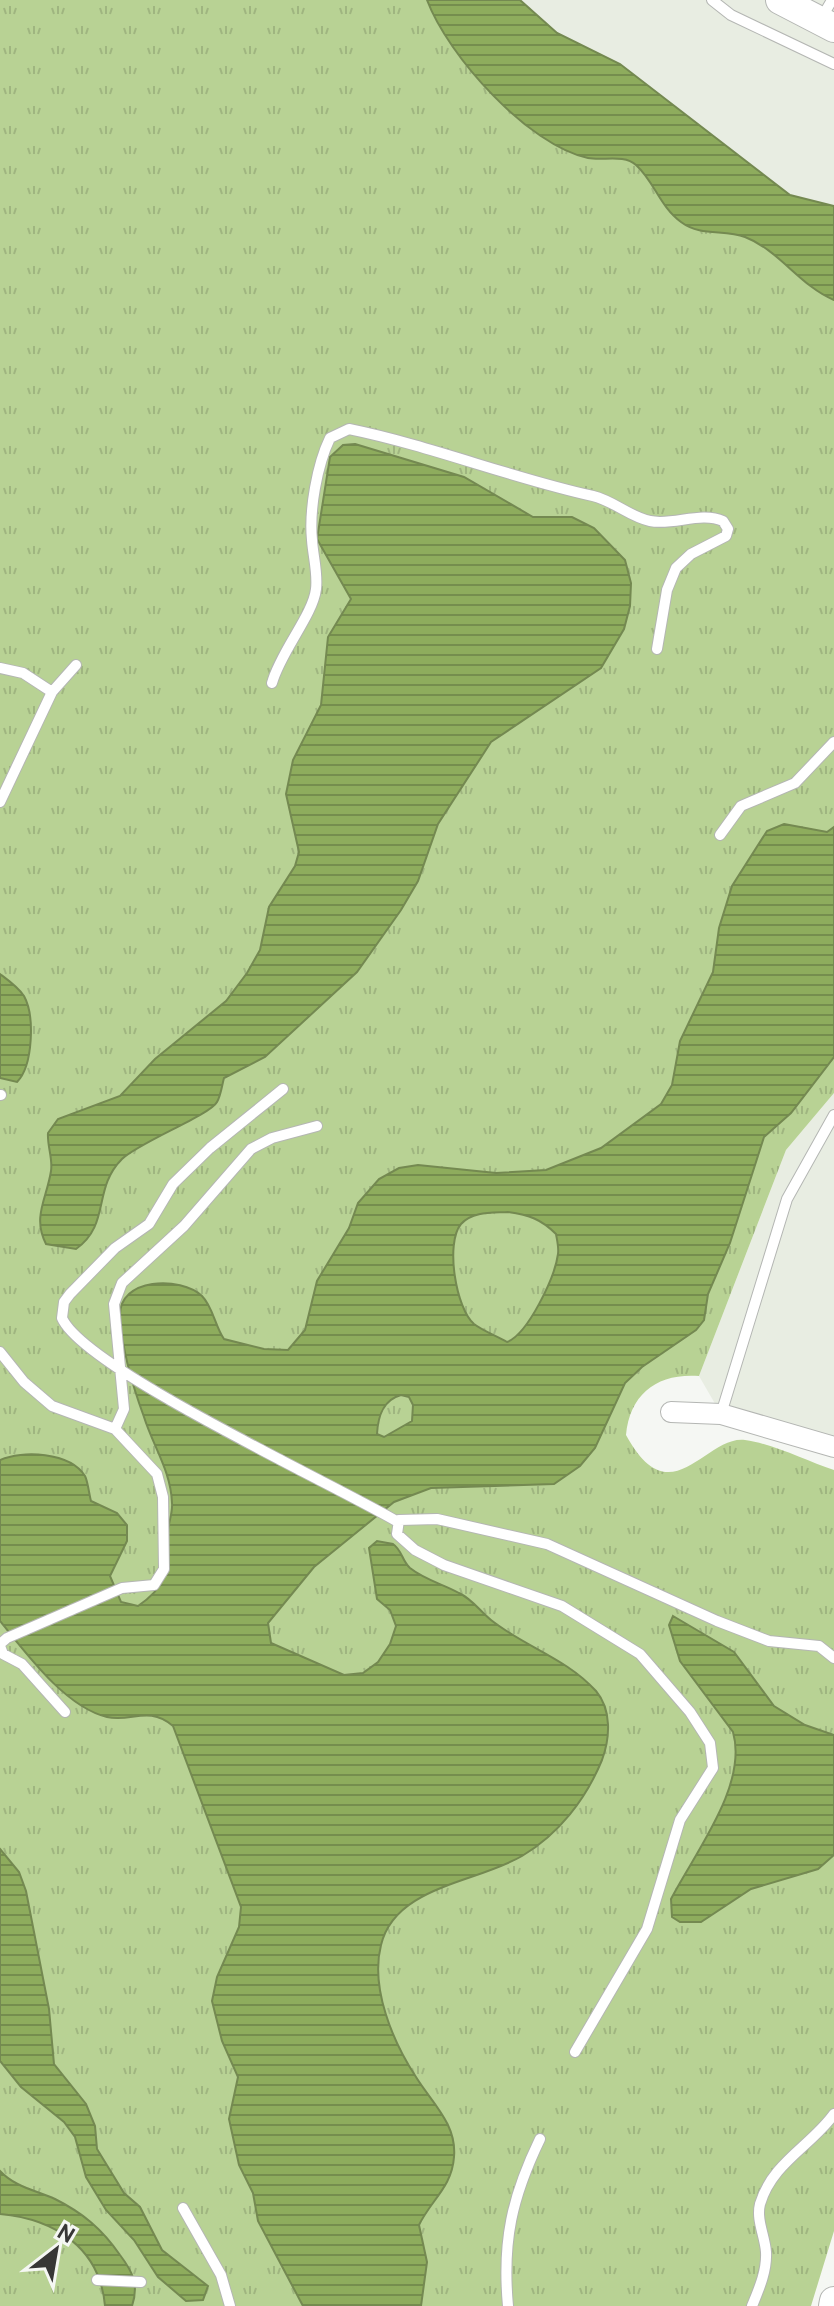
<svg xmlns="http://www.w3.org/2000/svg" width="834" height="2306" viewBox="0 0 834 2306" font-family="Overpass,sans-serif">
<defs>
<pattern id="grass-tufts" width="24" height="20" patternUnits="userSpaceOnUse" patternTransform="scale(2)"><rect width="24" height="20" fill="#b8d294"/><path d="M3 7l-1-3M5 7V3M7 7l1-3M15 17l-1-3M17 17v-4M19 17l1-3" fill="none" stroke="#9fb580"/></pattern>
<pattern id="water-rules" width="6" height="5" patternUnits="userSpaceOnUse" patternTransform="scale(2)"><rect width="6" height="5" fill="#8eac5d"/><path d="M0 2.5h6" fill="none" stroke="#758d4e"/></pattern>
</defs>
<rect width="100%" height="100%" fill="#f5f7f3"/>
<!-- built -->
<path fill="#e8ede2" d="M495 0H834V239Z
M834 1093V1447L721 1414 699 1376 786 1150Z"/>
<!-- grass -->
<path fill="url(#grass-tufts)" d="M0 0H465L834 261V1093L786 1150 699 1376C658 1373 630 1393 626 1435 671 1518 705 1435 745 1440 774 1444 806 1461 834 1470V2231L811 2306H0Z"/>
<!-- water -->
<path fill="url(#water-rules)" stroke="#748951" stroke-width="2" fill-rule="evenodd" d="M427 0H520L557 33 620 64 790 195 834 206V300C800 286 779 250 745 237 724 229 701 237 681 222 660 207 654 181 636 165 624 154 603 161 588 158 528 145 448 56 427 0Z
M355 444 464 477 533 517H572L594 528 625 560 631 583 630 606 624 629 601 668 491 742 438 824 418 881 401 910 357 972 265 1057 224 1078C222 1085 221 1095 217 1102 210 1115 140 1142 122 1159 92 1189 111 1224 76 1249L46 1244C32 1217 47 1198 51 1171 53 1158 47 1146 48 1133L58 1119 120 1096 155 1059 226 1001 247 973 260 950 269 907 295 866 299 852 286 794 293 760 321 705 328 637 351 599 317 539 330 457 343 445Z
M784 824 827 832 834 827V1057L791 1113 764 1137 730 1243 708 1294 704 1320 696 1330 642 1367 625 1383 595 1448 580 1466 554 1484 431 1488 394 1502 314 1567 268 1623 271 1643 344 1675 363 1673 378 1662 390 1644 396 1626 390 1610 377 1599 369 1548 377 1541 393 1544C402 1550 402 1561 410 1568 425 1580 443 1584 459 1593 472 1599 480 1611 491 1620 525 1647 566 1658 596 1691 612 1710 610 1738 602 1760 586 1799 559 1834 522 1856 476 1883 395 1886 381 1945 370 1988 393 2042 416 2077 432 2103 457 2124 454 2157 452 2187 431 2200 419 2225L427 2262 421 2306H303L258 2221 253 2193 239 2165 229 2119 238 2077 222 2041 212 2001 217 1977 239 1927 241 1907 173 1726C148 1705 131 1723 107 1717 65 1707 26 1653 0 1621V1460C22 1450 70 1452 85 1476 88 1482 89 1494 91 1501L117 1513 127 1525V1541L110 1576 121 1602 138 1606C171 1583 166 1570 168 1533 168 1523 173 1513 172 1503 171 1471 153 1446 144 1417 133 1387 122 1349 120 1317 118 1277 181 1276 202 1296 213 1307 215 1326 224 1339L264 1349 288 1350 305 1330 317 1281 349 1228 358 1203 379 1179 399 1168 418 1165 496 1173 546 1170 601 1148 661 1104 672 1085 680 1041 713 972 719 928 732 886 767 831ZM508 1212C529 1215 541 1219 556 1234 557 1240 559 1248 558 1254 555 1277 528 1334 507 1342 497 1336 483 1331 474 1324 456 1309 445 1243 461 1224 473 1211 493 1213 508 1212ZM401 1395 409 1397 413 1405 412 1421 384 1437 377 1434C378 1416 383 1400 401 1395Z
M0 974C8 980 18 987 24 996 35 1016 33 1066 17 1082L0 1078Z
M673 1616 734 1652 774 1706 805 1725 834 1735V1855L818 1869 751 1889 701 1922H680L672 1917 671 1899C696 1851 748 1785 733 1732L680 1661 669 1625Z
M0 1849 19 1872 26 1891 49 2009 54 2064 86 2104 95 2126 97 2149 124 2193 140 2207 162 2250 208 2286 203 2300 186 2301 158 2277 134 2240 106 2210 86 2177 75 2137 64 2122 21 2087 0 2061Z
M0 2171C15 2187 35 2190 55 2199 83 2213 102 2229 120 2255 133 2272 139 2285 132 2306H105C100 2248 55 2219 0 2214Z"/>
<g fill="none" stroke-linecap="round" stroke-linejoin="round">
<!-- lane casing -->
<g stroke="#b4b6b3" stroke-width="12">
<path id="lane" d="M712 0 731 15 834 64
M821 19 832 0
M0 668 23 673 52 692 76 665
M272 683C281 651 313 615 316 589 318 573 313 556 312 540 309 510 317 465 330 438L349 429C432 446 511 478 593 496 614 501 630 517 650 521 673 526 701 511 723 521L728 529 726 536 691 554 676 568 667 590 657 649
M0 802 52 692
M720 835 741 806 795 783 834 742
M283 1089 210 1148 173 1184 149 1224 115 1248 70 1294 64 1302 62 1318C84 1369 336 1485 398 1522
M0 1095H1
M0 1352 24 1382 52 1406 115 1429 157 1474 163 1497 164 1569 154 1585 122 1588 7 1638 0 1644
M721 1414 787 1199 834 1115
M115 1429 124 1409 114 1304 122 1283 184 1226 251 1149 272 1138 317 1126
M0 1646 3 1654 22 1664 65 1712
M575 2052 647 1929 680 1820 713 1768 710 1743 690 1712 640 1654 562 1606 444 1565 415 1550 397 1534 399 1520 437 1519 547 1544 717 1621 769 1641 819 1646 834 1658
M183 2208 221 2275 230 2306
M97 2280 141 2282
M508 2306C502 2241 512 2197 540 2139
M752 2306C759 2289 767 2271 766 2252 765 2236 756 2220 760 2204 772 2163 811 2146 834 2114"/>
</g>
<!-- street casing -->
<g stroke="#b4b6b3" stroke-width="22">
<path id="street" d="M671 1412 721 1414 834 1447"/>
</g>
<!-- secondary casing -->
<g stroke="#b4b6b3" stroke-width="30">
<path id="secondary" d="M780 0 834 28
M833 2306 834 2301"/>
</g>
<!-- lane -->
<use href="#lane" stroke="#fff" stroke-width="10"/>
<!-- street -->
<use href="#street" stroke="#fff" stroke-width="20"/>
<!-- secondary -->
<use href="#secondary" stroke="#fff" stroke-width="28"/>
</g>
<!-- north arrow -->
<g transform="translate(56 2250) rotate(31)" stroke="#f5f7f3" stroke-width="6" paint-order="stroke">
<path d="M0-6L14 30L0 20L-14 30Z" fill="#373736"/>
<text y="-12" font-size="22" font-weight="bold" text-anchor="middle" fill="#373736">N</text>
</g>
</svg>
